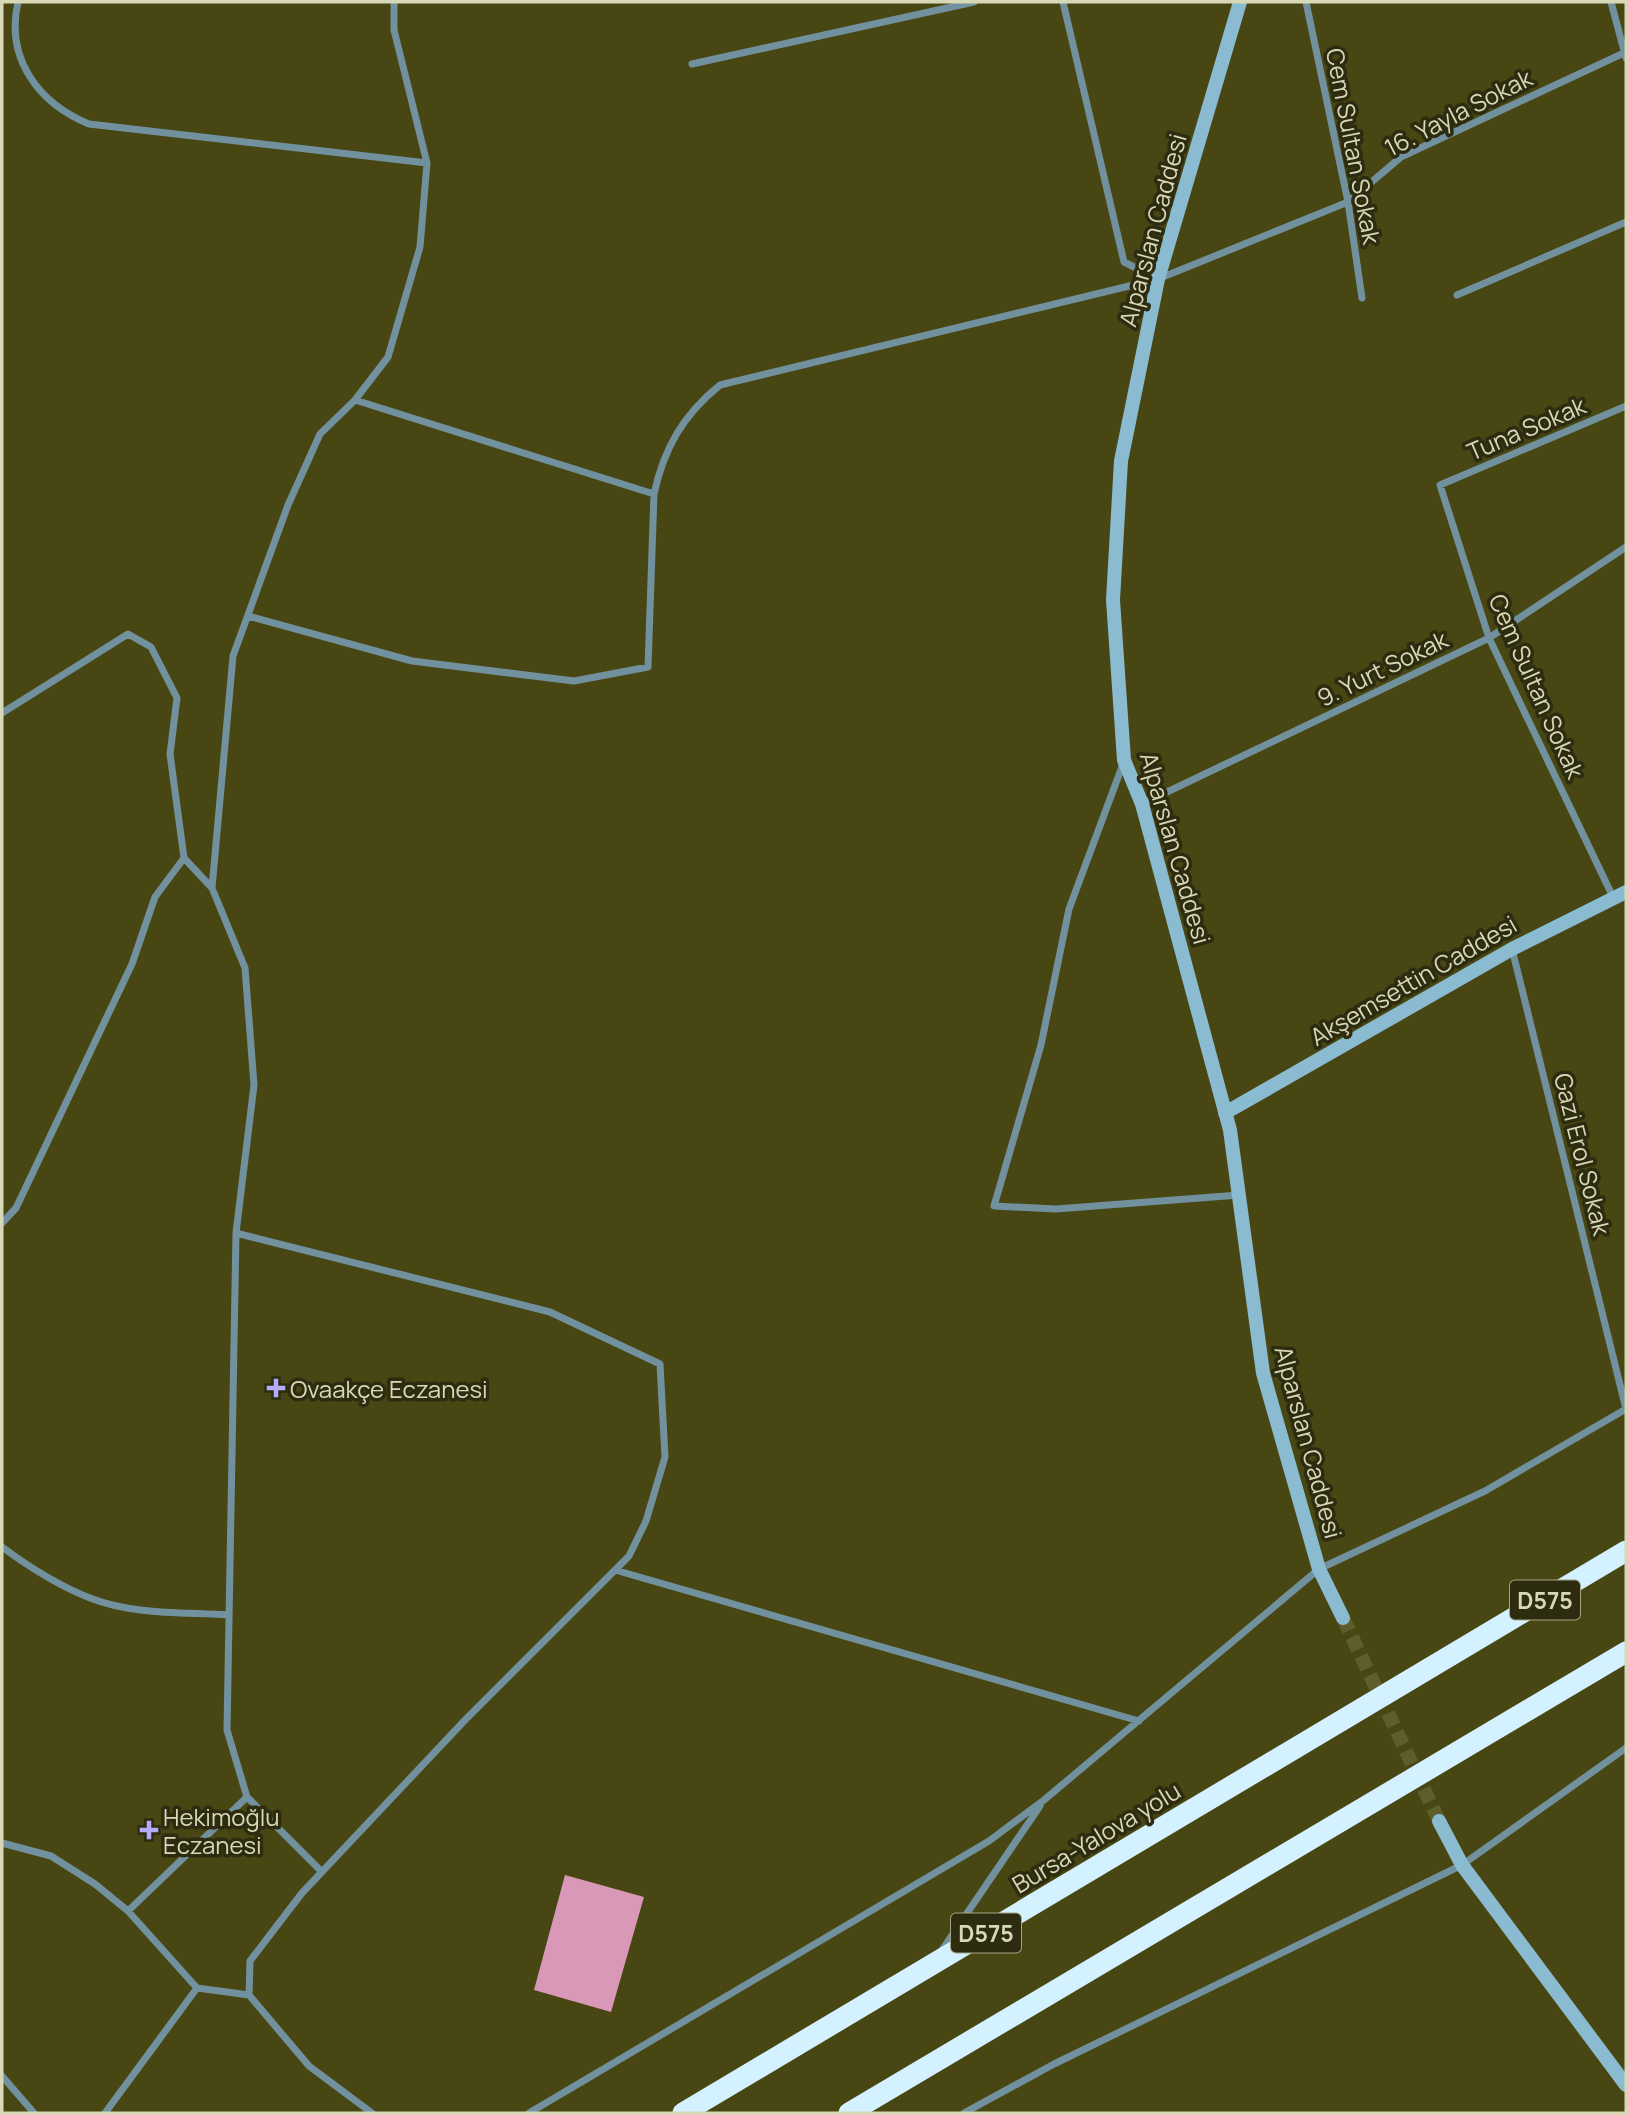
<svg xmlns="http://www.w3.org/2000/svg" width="1628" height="2115" viewBox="0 0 1628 2115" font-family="Manrope,sans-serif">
<rect width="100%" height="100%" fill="#484713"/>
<!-- building -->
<path fill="#da98b9" d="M565 1875 644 1897 611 2012 534 1990Z"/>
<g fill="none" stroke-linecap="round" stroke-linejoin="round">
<!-- secondary-tunnel -->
<path stroke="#5e5d2c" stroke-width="14" stroke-dasharray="14 7" stroke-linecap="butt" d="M1343 1618 1439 1821"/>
<!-- street -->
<path stroke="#72919f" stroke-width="7" d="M18 2C5 58 38 103 89 124L427 163
M1306 2 1348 202 1362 298
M1611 2 1626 58
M692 64 974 2
M1158 279 1348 202 1401 157 1626 52
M1457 295 1626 222
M355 400 654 494C664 448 683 415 720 385L1158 279 1124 262 1063 2
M248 616 412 661 574 681 648 667 654 494
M2 713 128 634 151 647 177 698 170 754 184 858 212 888 245 968 254 1085 236 1233 227 1730 247 1797 322 1872
M1123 764 1069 909 1041 1045 994 1206 1056 1209 1239 1195
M1142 804 1489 638 1626 547
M212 888 233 656 288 505 320 434 355 400 388 357 420 247 427 163 394 30V2
M1613 897 1489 638 1440 485 1626 406
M1512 949 1626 1409
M2 1223 16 1208 132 964 155 897 184 858
M236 1233 550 1312 660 1364 665 1457 646 1521 629 1556 466 1719 302 1893 250 1961 249 1995 309 2066 372 2113
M2 1547C29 1567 59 1586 90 1598 133 1615 185 1612 229 1615
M615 1570 1139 1721
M2 1843 51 1856 95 1884 128 1911 197 1988 249 1995
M128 1911 247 1797
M942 1950 1040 1806
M2 2076 34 2113
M105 2113 197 1988
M529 2113 989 1841 1044 1800 1319 1569 1485 1491 1626 1409
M964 2113 1054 2064 1462 1865 1626 1748"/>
<!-- secondary -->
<path stroke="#8abbd1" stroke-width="14" d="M1240 2 1158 279 1121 461 1113 600 1124 760 1142 804 1230 1130 1263 1373 1319 1569 1343 1618
M1225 1113 1512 949 1626 892
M1439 1821 1462 1865 1626 2085"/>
<!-- highway -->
<path stroke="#d4f1ff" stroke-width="21" d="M683 2113 1626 1551
M849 2113 1626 1652"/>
</g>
<!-- markers -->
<g fill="#b4acf9" stroke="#2d2c11" stroke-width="2.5">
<path d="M272.5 1377.5h7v7h7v7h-7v7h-7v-7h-7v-7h7z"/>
<path d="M145.5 1819.5h7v7h7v7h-7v7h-7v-7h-7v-7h7z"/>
</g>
<g text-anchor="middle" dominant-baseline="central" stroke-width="7" stroke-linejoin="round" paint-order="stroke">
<!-- shield labels -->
<g fill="#2d2c11" stroke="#a5a485" stroke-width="2">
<rect x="1510" y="1580.5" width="70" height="39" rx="5"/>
<rect x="951" y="1913.5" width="70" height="39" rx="5"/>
</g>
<g font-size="23" font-weight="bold" fill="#d8d8b7">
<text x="1545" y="1600">D575</text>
<text x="986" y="1933">D575</text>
</g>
<!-- street labels -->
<g font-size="24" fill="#d8d8b7" stroke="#2d2c11">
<text transform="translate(1458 112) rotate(-27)">16. Yayla Sokak</text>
<text transform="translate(1354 146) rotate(79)">Cem Sultan Sokak</text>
<text transform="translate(1152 230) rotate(-75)">Alparslan Caddesi</text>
<text transform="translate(1526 428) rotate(-23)">Tuna Sokak</text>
<text transform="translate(1382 668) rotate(-26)">9. Yurt Sokak</text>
<text transform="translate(1537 686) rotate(66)">Cem Sultan Sokak</text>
<text transform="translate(1176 848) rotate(74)">Alparslan Caddesi</text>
<text transform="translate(1413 980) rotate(-30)">Akşemsettin Caddesi</text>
<text transform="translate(1583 1154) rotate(76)">Gazi Erol Sokak</text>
<text transform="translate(1309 1442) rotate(75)">Alparslan Caddesi</text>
<text transform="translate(1096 1837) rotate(-31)">Bursa-Yalova yolu</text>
</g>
<!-- poi labels -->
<g font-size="24" fill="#d8d8b7" stroke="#2d2c11" text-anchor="start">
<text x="290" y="1388">Ovaakçe Eczanesi</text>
<text x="163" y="1816">Hekimoğlu<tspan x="163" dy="28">Eczanesi</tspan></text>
</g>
</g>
<!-- border -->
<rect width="1628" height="2115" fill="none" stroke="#d8d8b7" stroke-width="7"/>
</svg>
